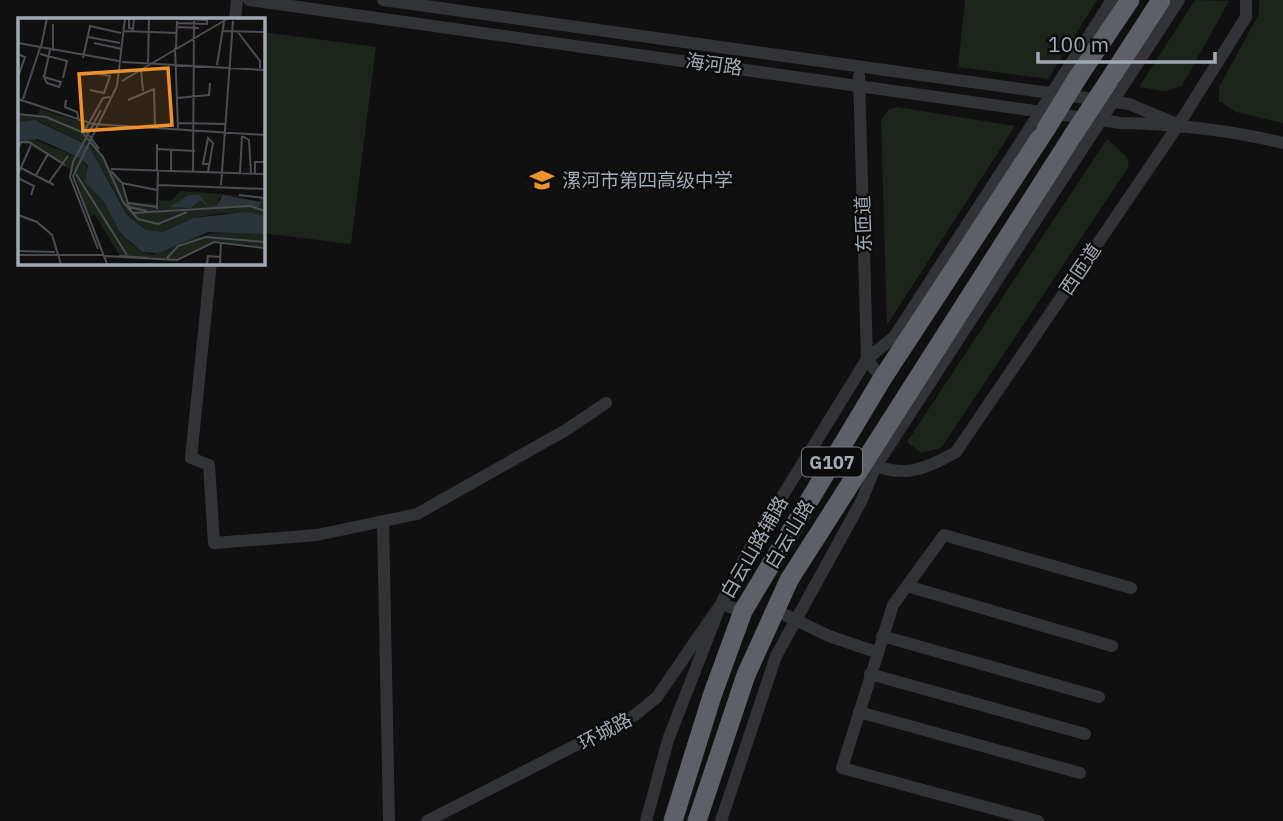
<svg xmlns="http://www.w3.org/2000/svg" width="1283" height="821" viewBox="0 0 1283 821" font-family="'IBM Plex Sans','Noto Sans SC',sans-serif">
<rect width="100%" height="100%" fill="#101011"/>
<!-- green -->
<path fill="#1c241c" d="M965 0H1097L1048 79 958 67Z
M1195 0 1229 1 1182 86 1164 91 1139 87Z
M1259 0H1283V123L1236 112 1219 101V87L1259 14Z
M263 32 376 47 351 244 263 233Z
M897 107 1015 126 887 325 881 120 888 110Z
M1107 139 1127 157 1129 166 941 448 921 453 907 442Z"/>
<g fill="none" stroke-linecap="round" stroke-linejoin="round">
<!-- minor -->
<path stroke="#313336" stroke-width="12" d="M249 0 1121 123C1177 124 1229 130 1283 143
M383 0 1129 104 1172 122
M235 19 237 0
M1064 74 1112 0
M859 76 867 359 882 379
M1123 86 1179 0
M211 262 191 458 209 465 214 543 317 535 417 514 566 430 606 403
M872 464C904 479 928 468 956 452L1179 124 1246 17V0
M383 521 389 821
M907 586 1112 646
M775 610 829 636 876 652
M882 636 1099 697
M870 674 1085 734
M859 712 1080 773
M427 821 635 715 657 697 721 604 743 611
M646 821 668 740 721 604 746 555 867 359 894 337 1031 126
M721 821 776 656 861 502 876 466 1090 137
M1038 821 842 768 893 605 944 535 1131 588"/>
<!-- highway -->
<path stroke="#5d6167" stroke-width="19" d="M1078 77 1130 0
M1108 82 1161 0
M673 821 712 696 743 611 882 379 1046 129
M697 821 746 675 789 580 1073 135"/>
<!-- minor-bridge -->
<path stroke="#313336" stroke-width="12" d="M1031 126 1064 74
M1090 137 1123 86"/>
<!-- highway-bridge -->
<path stroke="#5d6167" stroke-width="19" d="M1046 129 1078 77
M1073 135 1108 82"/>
</g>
<!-- icons -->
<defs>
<g id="school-bare" transform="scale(1.89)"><path d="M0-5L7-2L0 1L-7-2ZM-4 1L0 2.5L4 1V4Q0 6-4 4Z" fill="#ee912c" stroke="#0b0b0c" stroke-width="2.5" paint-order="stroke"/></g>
</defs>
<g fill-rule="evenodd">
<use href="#school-bare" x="542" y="180"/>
</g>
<g text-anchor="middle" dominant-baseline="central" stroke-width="5" stroke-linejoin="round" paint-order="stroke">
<!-- shield labels -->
<rect fill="#0b0b0c" stroke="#747a80" stroke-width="2" x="802" y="447.5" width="60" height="29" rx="5"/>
<g font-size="18" font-weight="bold" fill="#a1a9b2">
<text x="832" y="462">G107</text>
</g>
<!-- street labels -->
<g font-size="19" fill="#a1a9b2" stroke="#0b0b0c">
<text transform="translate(714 64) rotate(8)">海河路</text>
<text transform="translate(863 224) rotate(-92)">东匝道</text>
<text transform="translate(1080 269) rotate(-56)">西匝道</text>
<text transform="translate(789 534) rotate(-59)">白云山路</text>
<text transform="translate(754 547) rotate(-60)">白云山路辅路</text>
<text transform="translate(605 731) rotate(-28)">环城路</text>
</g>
<!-- poi labels -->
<g font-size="19" fill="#a1a9b2" stroke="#0b0b0c" text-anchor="start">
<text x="562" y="180">漯河市第四高级中学</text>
</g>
</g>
<!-- overview -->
<g transform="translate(18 18)">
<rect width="247" height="247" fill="#101011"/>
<path d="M22 91 69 106 66 112 102 165 110 184 139 186 141 190V182L153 183 162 173 204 176 247 181V197L204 195 175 200 145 214 128 212 110 197 71 128 21 103 0 104V96L19 97ZM208 178 241 180 242 183 241 188H199L201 180ZM12 120 62 140 79 162 102 216 123 234 135 237 169 220 211 213 247 216V229L200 223 157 241 102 238 77 197 71 199 56 154 10 126H4L0 136V123Z" fill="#1c241c" fill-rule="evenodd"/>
<path d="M17 102 71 128 109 197 128 212 145 214 175 200 228 194 247 197V216L190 214 140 235 124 234 102 215 87 185 67 164 70 148 62 140 20 121 0 123V104ZM171 177H181L191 189 199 187 205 177 244 184 241 189 192 190 182 182 173 190 152 189Z" fill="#2a3439"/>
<path fill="none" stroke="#4a4d51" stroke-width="2" d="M111 1V10L115 11 116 0M160 1 189 2M159 5 189 6V0M35 6V33M159 9 181 10M106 13 159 15M204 13 247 14M219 13 242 43V50M70 19 102 25M0 25 101 43M76 25 104 31M23 29 29 0M157 30 160 111M158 30 159 3M0 36 7 39 0 59M22 36 49 43 45 60M65 40 72 8 103 15M104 44 247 52M130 44 131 0M199 47 206 4M123 51 125 73M26 59 43 64 41 69 29 65ZM26 59 32 32M104 63 209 1M72 72 86 75 92 58 76 55M159 80 191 77 192 65M0 81 75 106 247 117M5 81 22 30M48 82 47 89 59 94 61 103M110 82 136 71 137 109M0 96 28 99 64 114 85 139 105 184 120 201 140 206 169 194M160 105 207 106M224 118 231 122 233 156M0 130 3 124H11L47 147M81 131 67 112 85 80 92 79M139 131 177 133M3 150 36 167M93 151 247 156M93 153 104 165 139 172M139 153V126M153 153V131M175 153 176 0M190 154 195 125 190 120 185 146H191M222 155 224 118M0 156 13 127M58 156 109 237M237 156V144H247M18 157 30 136M0 160 16 168 13 177M31 164 50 138M104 165 111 189 129 193M140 167 247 171M203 167 215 3M221 177 247 180M110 185 139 189M139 191 140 153M115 195 232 188 247 193M0 197 19 204 34 217 43 246M80 231 52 159 55 144 83 92M0 233 37 234M0 237H85M87 238 159 242 196 224 247 230M101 238 131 240M149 240 160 228 188 219 247 224M89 246 55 158 99 68 107 0M189 246 190 238 203 239M202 246 203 224"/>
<path fill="#ee912c" fill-opacity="0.15" stroke="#ee912c" stroke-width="3.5" d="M150 50 154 107 65 113 61 56Z"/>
<rect width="247" height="247" fill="none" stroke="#a1a9b2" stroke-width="3.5"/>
</g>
<!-- scale -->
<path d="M1038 52v10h177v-10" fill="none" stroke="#a1a9b2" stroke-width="3.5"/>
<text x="1048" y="52" font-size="21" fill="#a1a9b2" stroke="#0b0b0c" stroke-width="5" paint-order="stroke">100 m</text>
</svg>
